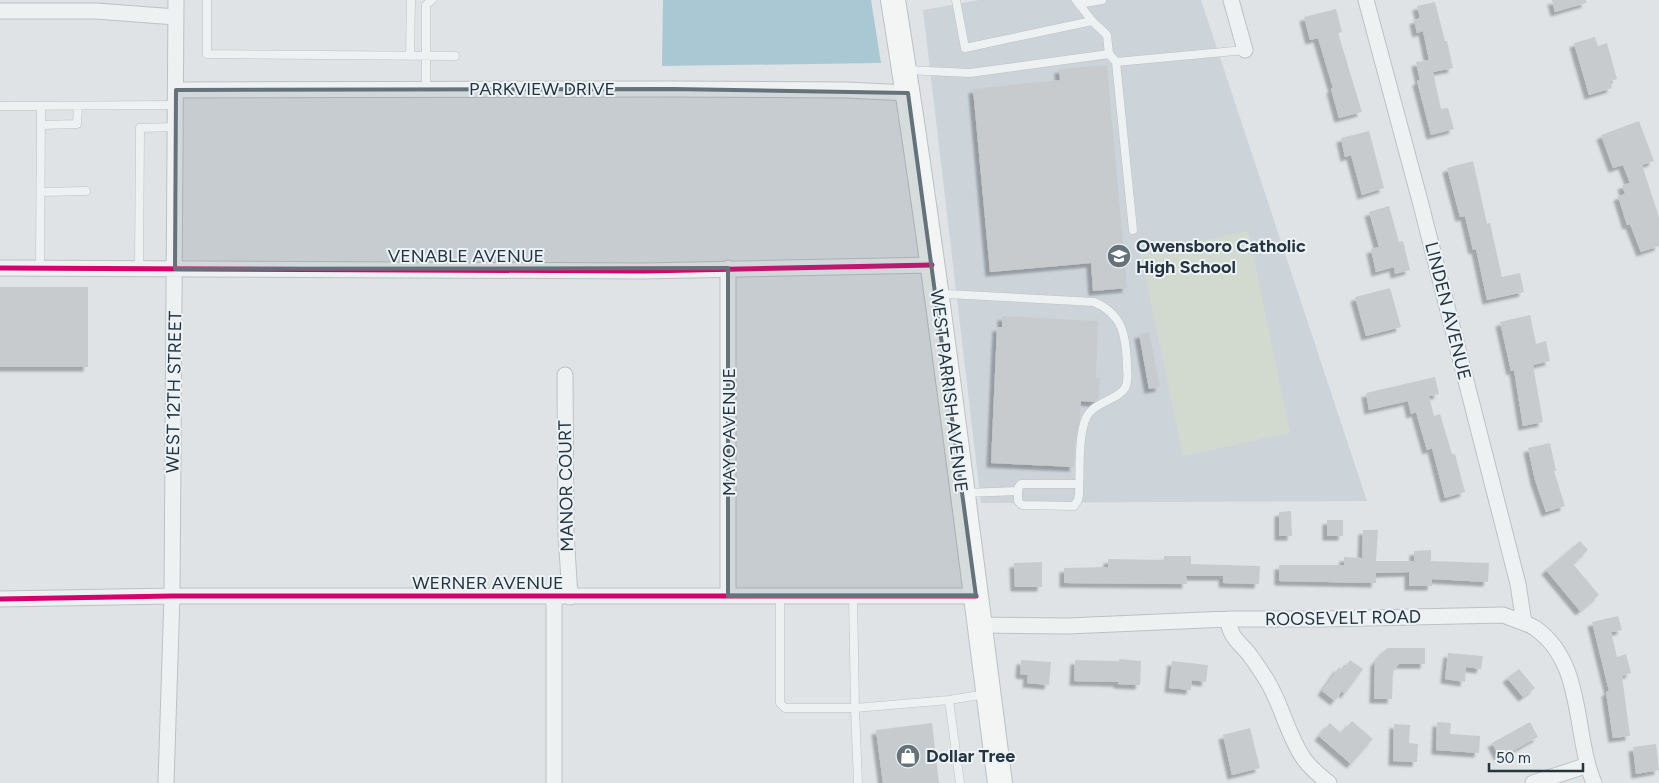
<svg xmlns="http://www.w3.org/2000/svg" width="1659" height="783" viewBox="0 0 1659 783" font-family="Figtree,sans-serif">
<defs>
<filter id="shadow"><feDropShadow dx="-4.5" dy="4.5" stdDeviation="1" flood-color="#0004"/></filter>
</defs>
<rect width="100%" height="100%" fill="#dfe3e5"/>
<!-- built -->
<path fill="#ccd4da" d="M979 0H1201L1367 501 981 503 923 10Z"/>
<!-- green -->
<path fill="#d2dacf" d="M1248 231 1290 433 1183 456 1141 254Z"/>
<!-- water -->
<path fill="#aac8d4" d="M663 0H871L881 63 662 66Z"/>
<!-- building -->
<path fill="#c7cbce" filter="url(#shadow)" d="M1552 0H1586V3L1555 12Z
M1435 2 1445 41H1447L1453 68 1433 72 1441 109 1448 108 1454 129 1431 135 1417 81 1420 80 1416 62 1429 60 1423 31 1417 33 1414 20 1420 18 1417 6Z
M1336 9 1342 32 1338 33 1362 112 1339 118 1331 89 1333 88 1318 38 1310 40 1304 17Z
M1595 37 1598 46 1607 43 1617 79 1610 81 1612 88 1589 95 1574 43Z
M1107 65 1127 288 1093 291 1091 263 990 272 973 89 1060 80 1059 69Z
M1639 121 1654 161 1642 165 1659 217V246L1641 252 1630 224 1627 225 1618 196 1625 194 1622 185 1630 183 1623 165 1613 168 1601 135Z
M1369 131 1384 188 1362 195 1351 155 1345 157 1341 138Z
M1473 161 1487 224 1490 223 1502 277 1520 273 1524 292 1487 300 1476 249 1473 250 1465 216 1460 217 1447 168Z
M1389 206 1399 242 1403 241 1410 270 1395 274 1394 267 1376 272 1371 249 1379 247 1369 212Z
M0 287H88V367H0Z
M1390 288 1401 327 1366 336 1355 297Z
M1530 315 1536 344 1546 341 1550 361 1533 365 1543 422 1523 426 1514 370 1511 371 1500 322Z
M1002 316 1098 321 1096 378H1100L1099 398 1094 402 1081 401 1080 419 1075 444 1074 467 991 463 997 327H1002Z
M1149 332 1160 387 1149 389 1139 334Z
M1435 377 1439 394 1429 396 1434 416 1440 414 1452 454H1455L1465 492 1445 498 1432 448 1427 450 1416 412 1411 414 1408 401 1369 410 1366 393Z
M1550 443 1556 471H1554L1565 506 1546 512 1535 480 1528 448Z
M1291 511 1292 536H1279V512Z
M1327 520H1343V536H1327Z
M1363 530H1378L1376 561H1414V551L1431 550V561L1489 563 1488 582 1432 579V586H1409V572L1376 573V583L1279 581V565H1344V557L1362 558Z
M1580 541 1588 550 1573 564 1599 595 1580 611 1546 570Z
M1164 556H1191V564L1260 566 1259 584 1223 583V576H1186L1187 584 1064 583V568L1108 567V559L1164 560Z
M1042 562V587H1015L1014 563Z
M1618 616 1622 630 1611 632 1617 657 1626 654 1631 673 1622 676 1630 736 1613 738 1606 692 1609 691 1592 622Z
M1387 648H1425V664H1399L1393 671 1392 699H1374L1375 662Z
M1448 653 1483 656 1481 669 1466 667 1465 682 1445 679Z
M1119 659 1141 661 1140 685 1118 684V682L1074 681 1075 660 1119 661Z
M1021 660 1051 662 1049 685 1027 683 1028 675 1020 674Z
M1350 660 1363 669 1345 694 1342 691 1335 701 1322 691 1339 667 1343 670Z
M1172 661 1208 665 1206 682 1192 680 1191 690 1169 688Z
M1519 669 1535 688 1523 697 1507 678Z
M1352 721 1373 739 1351 764 1319 736 1330 723 1341 733Z
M1437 722 1451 723 1450 734 1480 736 1479 753 1436 750Z
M1530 722 1538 737 1500 758 1492 743Z
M932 723 939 783H883L876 730Z
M1394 724 1410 725 1409 743 1418 744 1417 762 1393 761Z
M1250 728 1260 768 1232 775 1223 735Z
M1656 744 1659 770 1636 774 1633 747Z"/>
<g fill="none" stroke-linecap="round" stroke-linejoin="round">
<!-- service casing -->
<g stroke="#bdc1c3" stroke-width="9">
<path id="service" d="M207 0V54L455 56
M956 0 965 48 1092 21 1076 0
M1079 4 1102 0
M1109 54 1116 62 1133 230
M410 56 411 0
M1116 62 1245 50
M906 70 970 73 1109 54 1107 35 1092 21
M426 89V5L432 0
M0 106 176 105
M41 125 77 124 78 106
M41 192 86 191
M40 269 41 106
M139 269 140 128 176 127
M938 295 947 294 1094 302C1123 314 1126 336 1127 365 1127 372 1129 381 1125 388 1118 400 1093 402 1086 418 1078 435 1080 474 1079 494L1078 500 1074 506 1022 505 1018 501V488L1021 484H1079
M965 493 1018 491
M780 596V703L785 708H855L853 596
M949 700 960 783
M858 783 855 708 949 700 986 694"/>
</g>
<!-- minor casing -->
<g stroke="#bdc1c3" stroke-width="17">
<path id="minor" d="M1231 0 1245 50
M1366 0 1420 201 1518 584 1524 623
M0 11H96L176 17
M176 90 673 89 846 90 908 93
M0 268 644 271 932 265
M728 268V596
M565 375 566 533 570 597
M554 597V783
M0 599 172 596H976
M1228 619C1229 636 1239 642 1249 654 1255 662 1261 671 1266 679 1282 704 1287 735 1304 759 1311 769 1320 776 1329 783
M979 625 1068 626 1228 619H1322L1503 615C1513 619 1525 622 1535 628 1585 663 1573 733 1594 783
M166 783 172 596 176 0
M1533 783 1588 765"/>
</g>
<!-- primary casing -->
<g stroke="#bbc0c3" stroke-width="26">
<path id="primary" d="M893 0C935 260 966 522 1000 783"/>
</g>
<!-- service -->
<use href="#service" stroke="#eef1f2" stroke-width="8"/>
<!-- minor -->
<use href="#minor" stroke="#eef1f2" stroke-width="15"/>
<!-- primary -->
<use href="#primary" stroke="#f3f5f5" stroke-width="24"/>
<!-- cycleway casing -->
<g stroke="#ecf2f6" stroke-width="8">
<path id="cycleway" d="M0 268 644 271 932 265
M0 599 172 596H976"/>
</g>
<!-- cycleway -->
<use href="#cycleway" stroke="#d6006c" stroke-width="5"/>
</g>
<!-- marked area -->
<path fill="#65727a" fill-opacity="0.2" stroke="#65727a" stroke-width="4" stroke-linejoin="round" d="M673 89 908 93 976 596H728V268L175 269 176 90Z"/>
<!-- icons -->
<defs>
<g id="school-disc" transform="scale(1.25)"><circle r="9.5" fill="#65727a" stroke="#ecf2f6"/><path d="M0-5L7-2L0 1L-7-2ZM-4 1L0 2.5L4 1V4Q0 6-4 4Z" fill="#fff"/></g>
<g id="shop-disc" transform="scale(1.25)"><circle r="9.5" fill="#65727a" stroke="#ecf2f6"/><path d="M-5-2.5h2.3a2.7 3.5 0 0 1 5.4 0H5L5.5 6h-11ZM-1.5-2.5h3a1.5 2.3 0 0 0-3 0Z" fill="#fff"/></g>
</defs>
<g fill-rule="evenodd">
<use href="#school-disc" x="1119" y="256"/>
<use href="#shop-disc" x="908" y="756"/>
</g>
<g text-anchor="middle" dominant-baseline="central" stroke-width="4" stroke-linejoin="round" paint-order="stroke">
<!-- street labels -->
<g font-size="18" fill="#243540" stroke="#ecf2f6">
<text x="542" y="89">PARKVIEW DRIVE</text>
<text x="466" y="256">VENABLE AVENUE</text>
<text transform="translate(1448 311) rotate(76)">LINDEN AVENUE</text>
<text transform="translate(949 391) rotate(83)">WEST PARRISH AVENUE</text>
<text transform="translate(174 392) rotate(-89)">WEST 12TH STREET</text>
<text transform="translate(729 432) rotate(-90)">MAYO AVENUE</text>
<text transform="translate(566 486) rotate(-91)">MANOR COURT</text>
<text x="488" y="583">WERNER AVENUE</text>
<text transform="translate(1343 618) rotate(-1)">ROOSEVELT ROAD</text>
</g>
<!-- poi labels -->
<g font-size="18" font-weight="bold" fill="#243540" stroke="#ecf2f6" text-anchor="start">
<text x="1136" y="246">Owensboro Catholic<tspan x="1136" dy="21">High School</tspan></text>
<text x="926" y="756">Dollar Tree</text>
</g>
</g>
<!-- scale -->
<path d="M1489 763v8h94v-8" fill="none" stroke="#243540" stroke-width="2.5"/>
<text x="1496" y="763" font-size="15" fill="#243540" stroke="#ecf2f6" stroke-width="4" paint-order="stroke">50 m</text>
</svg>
